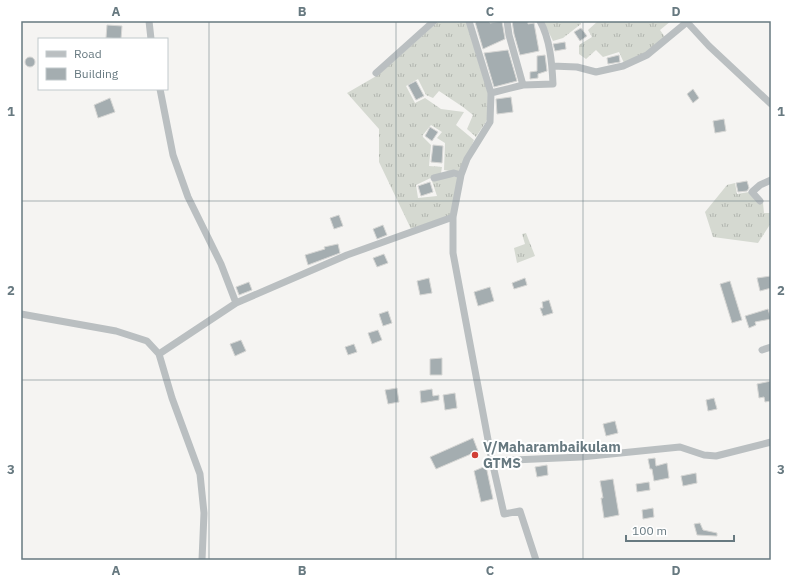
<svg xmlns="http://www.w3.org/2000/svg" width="792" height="581" viewBox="0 0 792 581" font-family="'IBM Plex Sans',sans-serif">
<defs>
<pattern id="grass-tufts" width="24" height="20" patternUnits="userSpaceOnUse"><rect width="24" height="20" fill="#d5d9d1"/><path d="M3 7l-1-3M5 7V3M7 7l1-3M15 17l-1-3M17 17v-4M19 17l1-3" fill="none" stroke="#b1b5af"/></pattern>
</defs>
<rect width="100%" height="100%" fill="#f5f4f2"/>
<!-- grass -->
<path fill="url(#grass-tufts)" d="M439 21H466L488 93 487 120 476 137 467 129 473 115 463 107 439 91 433 98 426 95 418 79 406 86 415 103 425 98 441 109 464 112 456 125 474 140 460 173 444 170 445 143 437 138 442 132 431 125 422 136 431 145 429 166 442 167 441 173 416 185 418 198 437 196 432 181 446 176 459 177 451 215 411 229 379 162V129L347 93 378 75Z
M543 21H579L581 24 563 38 553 41Z
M598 21H671L660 30 665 37 646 53 624 63 619 52 603 57 596 50 586 59 579 54V45L592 37 588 30Z
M735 183 737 194 749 192 763 203 764 213H771V223L758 243 713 237 705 212 727 185Z
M526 233 535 256 517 263 514 248 525 244 522 234Z"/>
<!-- building -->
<path fill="#a4adb0" stroke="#d6d6d4" d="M479 21H489L490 23 502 21 505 39 483 49 475 22Z
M512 21H528V24L534 23 539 51 520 55 514 34Z
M107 25 122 26 121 39 106 38Z
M581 28 587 36 580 41 574 32Z
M565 42 566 49 555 51 553 44Z
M508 50 517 81 494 87 484 53Z
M545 55 547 71 538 74V78L530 79V72L537 71V56Z
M619 55 620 62 608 64 607 58Z
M25 62a5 5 0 1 1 10 0a5 5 0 1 1-10 0Z
M416 81 424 96 416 100 408 85Z
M693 89 699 98 693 103 687 94Z
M511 97 513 112 497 114 496 99Z
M110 98 115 112 98 118 94 105Z
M724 119 726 131 715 133 713 121Z
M430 127 438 132 432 141 425 136Z
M433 145 443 146 442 163 431 162Z
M747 181 749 188 747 191 738 192 736 183Z
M430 182 433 192 421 196 418 186Z
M339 215 343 226 334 229 330 218Z
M383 225 387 235 377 239 373 229Z
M338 244 340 253 308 265 305 255 325 249 324 247Z
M384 254 388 263 377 267 373 258Z
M771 276V288L760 291 757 278Z
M429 278 432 293 420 295 417 281Z
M525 278 527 285 514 289 512 283Z
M730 281 742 320 732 323 720 284Z
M249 282 252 290 239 295 236 287Z
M490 287 494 301 478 306 474 292Z
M549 300 553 313 543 316 540 308H543L542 302Z
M768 309 771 319 755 322 756 325 749 328 745 316Z
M388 311 392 323 383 326 379 314Z
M378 330 382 340 372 344 368 333Z
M241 340 246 351 235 356 230 344Z
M354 344 357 352 348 355 345 347Z
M442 358V375H430V359Z
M771 381V401L765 402 764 397 759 398 757 384Z
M397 388 399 402 388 404 385 390Z
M432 389 433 396 439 395V400L421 403 420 391Z
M455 393 457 408 445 410 443 395Z
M714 398 717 409 708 411 706 400Z
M615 421 618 433 606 436 603 424Z
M473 438 478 451 436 469 430 457Z
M655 458 656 466 667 463 669 478 654 481 652 469H650L648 459Z
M547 465 548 475 537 477 535 467Z
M486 466 493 499 481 502 474 471Z
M696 473 697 483 683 486 681 476Z
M613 479 619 515 604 518 601 498H603L600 481Z
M649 482 650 490 637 492 636 484Z
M653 508 654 517 643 519 642 510Z
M700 523 703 530 717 533V536L697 535 694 524Z"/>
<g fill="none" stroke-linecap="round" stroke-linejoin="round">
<!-- minor -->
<path stroke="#babfc1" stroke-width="7" d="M149 21 151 39
M469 21 491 93 490 122 467 159 461 175 453 217V253L492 461 504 514 520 511 536 560
M507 21 509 35 523 85
M686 21 709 46 771 104
M552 66 577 67 596 72 623 66 647 55 687 22
M376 73 434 21
M160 89 173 155 188 197 221 264 236 303
M491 93 523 85 553 84C552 63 550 39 540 21
M434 178 454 173 461 175
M760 201 752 192 760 185 771 180
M21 314 116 331 147 341 159 354
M762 350 771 347
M492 461 581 457 680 447 704 455 716 456 771 442
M202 560 204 513 200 474 172 398 159 354 236 303 347 255 453 217"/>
</g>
<!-- grid -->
<path fill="none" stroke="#677980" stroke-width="1" stroke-opacity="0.55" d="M209 21V560M396 21V560M583 21V560M21 201H771M21 380H771"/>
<!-- markers -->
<circle fill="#d13f36" stroke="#fff" stroke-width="1.5" cx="475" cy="455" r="4"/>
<g text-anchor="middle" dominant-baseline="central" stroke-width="4" stroke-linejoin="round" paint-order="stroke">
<!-- poi labels -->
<g font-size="14" font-weight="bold" fill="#677980" stroke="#fff" text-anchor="start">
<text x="483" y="447">V/Maharambaikulam<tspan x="483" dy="16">GTMS</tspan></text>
</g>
</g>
<!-- border -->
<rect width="792" height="581" fill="none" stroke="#ffffff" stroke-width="44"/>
<!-- legend -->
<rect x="38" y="38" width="130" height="52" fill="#ffffff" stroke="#c2c9cc"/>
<rect x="46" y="51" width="20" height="6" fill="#babfc1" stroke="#c2c9cc"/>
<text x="74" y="58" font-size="12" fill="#677980">Road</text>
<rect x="46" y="68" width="20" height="12" fill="#a4adb0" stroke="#c2c9cc"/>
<text x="74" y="78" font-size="12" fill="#677980">Building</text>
<!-- scale -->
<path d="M626 535v6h108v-6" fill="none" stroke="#677980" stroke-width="2"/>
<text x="632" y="535" font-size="12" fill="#677980" stroke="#ffffff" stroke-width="3" paint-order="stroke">100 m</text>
<rect x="22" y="22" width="748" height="537" fill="none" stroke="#677980" stroke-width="1.5"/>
<g font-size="13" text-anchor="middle" font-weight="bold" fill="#677980">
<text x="116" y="16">A</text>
<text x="302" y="16">B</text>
<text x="490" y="16">C</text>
<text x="676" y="16">D</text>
<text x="11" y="116">1</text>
<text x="781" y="116">1</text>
<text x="11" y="295">2</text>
<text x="781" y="295">2</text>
<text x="11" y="474">3</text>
<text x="781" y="474">3</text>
<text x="116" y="575">A</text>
<text x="302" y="575">B</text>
<text x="490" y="575">C</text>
<text x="676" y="575">D</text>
</g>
</svg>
